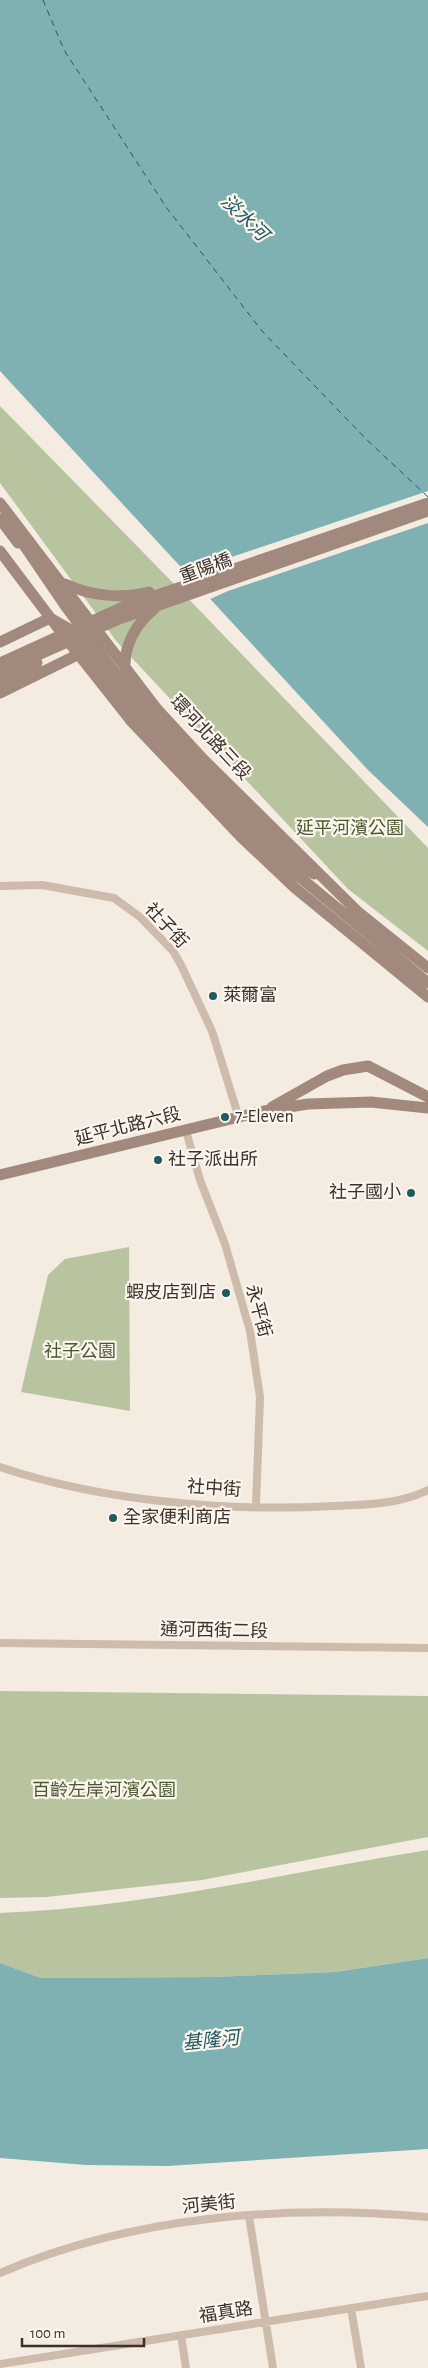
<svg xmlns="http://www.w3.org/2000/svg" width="428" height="2368" viewBox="0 0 428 2368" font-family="'Alegreya Sans','Noto Sans TC',sans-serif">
<rect width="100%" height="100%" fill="#f4ebe1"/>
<!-- green -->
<path fill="#b8c4a0" d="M0 406 180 590 428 848V951L348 889 117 642 0 483Z
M129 1247 130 1411 21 1392 48 1275 65 1259Z
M0 1691 428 1696V1837L202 1880 46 1897 0 1898Z
M428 1850V1958L335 1972 213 1977 41 1978 0 1963V1913C144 1907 286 1873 428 1850Z"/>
<!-- water -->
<path fill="#7fb0b2" d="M0 0H428V827L368 770 0 371Z
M428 1958V2149L167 2166 86 2165 0 2158V1963L41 1978 213 1977 335 1972Z"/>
<!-- pier -->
<path fill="#f4ebe1" d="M428 491V523L228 591 208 600 182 572 208 565Z"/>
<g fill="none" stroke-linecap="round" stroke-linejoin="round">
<!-- ferry -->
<path stroke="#1f5a5e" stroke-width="1" stroke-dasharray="6 5" stroke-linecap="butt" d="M43 0 64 50 166 207 262 331 366 439 428 497"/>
<!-- street -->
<path stroke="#cdbbac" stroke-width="8" d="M0 886 42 885 114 898 140 917 173 951 181 965 212 1031 239 1118
M186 1131 200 1180 225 1244 250 1331 260 1397 256 1506
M0 1467C101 1501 228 1512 335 1506 365 1505 400 1504 428 1490
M0 1643 428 1648
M249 2216 273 2368
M0 2273C132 2216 286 2204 428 2217
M351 2308 361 2368
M181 2335 186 2368
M0 2364 428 2296"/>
<!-- secondary -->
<path stroke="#a18a7d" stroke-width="11" d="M0 503 157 709 203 759 357 911 428 968
M0 519 18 543
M17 535 66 607 123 683
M0 551 64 636 132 722 241 837 295 888 428 997
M65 584C91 596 121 599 149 592
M154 609C131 628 116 660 131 689 135 696 142 704 147 711L277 846 299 866 314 874
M0 642 50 618 73 631 152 731 279 860 428 983
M0 663 125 606 428 503
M0 672 119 619 428 511
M0 681 37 663
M0 693 79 654
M272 1107 327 1076 343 1070 368 1066 428 1097
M0 1175 264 1111 308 1104 371 1102 428 1108"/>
</g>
<!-- markers -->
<g fill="#1f5a5e" stroke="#fbf5ee" stroke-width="2">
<circle cx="213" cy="996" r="5"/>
<circle cx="225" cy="1117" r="5"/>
<circle cx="158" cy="1160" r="5"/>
<circle cx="411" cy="1193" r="5"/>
<circle cx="226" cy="1293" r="5"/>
<circle cx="113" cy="1518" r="5"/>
</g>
<g text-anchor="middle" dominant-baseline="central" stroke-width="4.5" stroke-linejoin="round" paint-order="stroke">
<!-- street labels -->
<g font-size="18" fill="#3b302b" stroke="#fbf5ee">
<text transform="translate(206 569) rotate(-20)">重陽橋</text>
<text transform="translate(210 738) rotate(47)">環河北路三段</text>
<text transform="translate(166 926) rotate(47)">社子街</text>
<text transform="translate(128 1127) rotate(-14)">延平北路六段</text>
<text transform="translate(258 1311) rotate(75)">永平街</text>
<text transform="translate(214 1489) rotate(4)">社中街</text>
<text transform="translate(214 1631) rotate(1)">通河西街二段</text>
<text transform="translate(209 2205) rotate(-6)">河美街</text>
<text transform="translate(226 2313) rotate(-9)">福真路</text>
</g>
<!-- park labels -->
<g font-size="18" fill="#4a5a2e" stroke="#fbf5ee">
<text x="350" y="829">延平河濱公園</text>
<text x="80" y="1352">社子公園</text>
<text x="104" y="1791">百齡左岸河濱公園</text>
</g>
<!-- poi labels -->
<g font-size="18" fill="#3b302b" stroke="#fbf5ee" text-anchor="start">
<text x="223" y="996">萊爾富</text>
<text x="235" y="1117">7-Eleven</text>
<text x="168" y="1160">社子派出所</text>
<text x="401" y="1193" text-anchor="end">社子國小</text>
<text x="216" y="1293" text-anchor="end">蝦皮店到店</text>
<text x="123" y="1518">全家便利商店</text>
</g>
<!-- water labels -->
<g font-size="19" font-style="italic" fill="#1f5a5e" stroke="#fbf5ee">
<text transform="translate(244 218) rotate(44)">淡水河</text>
<text transform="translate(211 2041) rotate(-6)">基隆河</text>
</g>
</g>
<!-- scale -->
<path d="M22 2338v8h122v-8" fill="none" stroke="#3b302b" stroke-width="2.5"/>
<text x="30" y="2338" font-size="15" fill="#3b302b" stroke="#fbf5ee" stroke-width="4" paint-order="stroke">100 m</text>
</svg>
